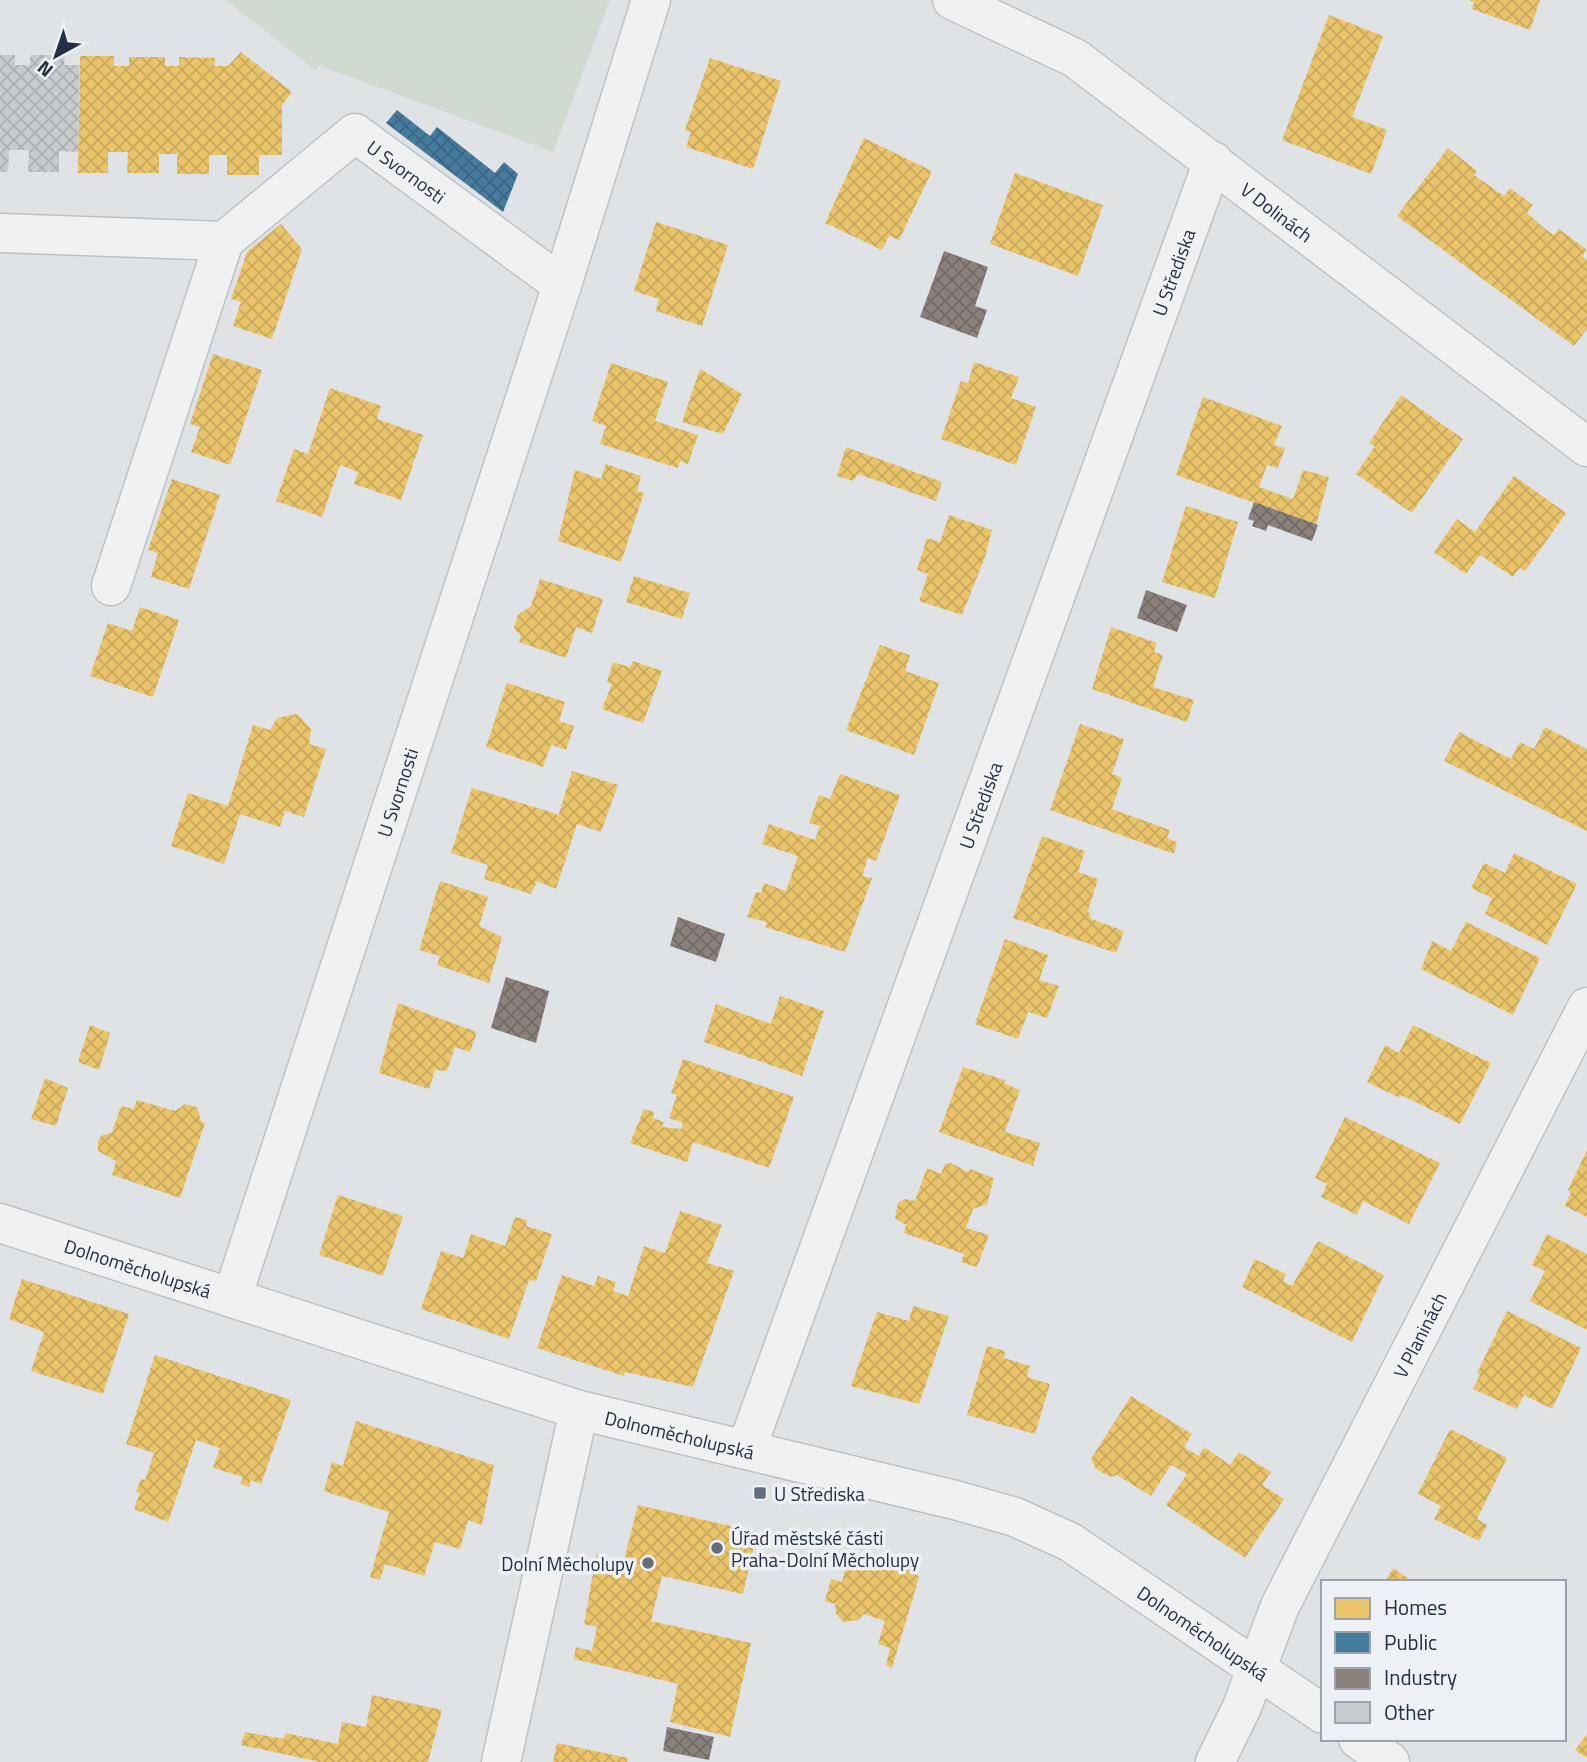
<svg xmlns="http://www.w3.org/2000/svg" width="1587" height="1762" viewBox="0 0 1587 1762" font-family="'Titillium Web',sans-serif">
<defs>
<pattern id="homes-cross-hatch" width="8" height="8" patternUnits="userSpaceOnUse" patternTransform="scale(1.75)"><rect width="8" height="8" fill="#e9c46a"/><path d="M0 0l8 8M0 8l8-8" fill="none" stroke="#c8a95d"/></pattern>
<pattern id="public-cross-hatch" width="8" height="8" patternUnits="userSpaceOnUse" patternTransform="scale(1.75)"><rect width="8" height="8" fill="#457b9d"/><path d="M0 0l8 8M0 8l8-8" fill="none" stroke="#396582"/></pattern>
<pattern id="industry-cross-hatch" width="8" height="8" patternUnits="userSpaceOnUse" patternTransform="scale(1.75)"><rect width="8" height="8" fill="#8a817c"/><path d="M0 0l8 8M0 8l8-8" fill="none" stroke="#716a67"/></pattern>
<pattern id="building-cross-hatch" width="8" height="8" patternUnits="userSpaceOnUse" patternTransform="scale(1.75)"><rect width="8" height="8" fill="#c8cbce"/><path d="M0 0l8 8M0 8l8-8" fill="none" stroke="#acafb2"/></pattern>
</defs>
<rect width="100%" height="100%" fill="#e0e3e6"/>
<!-- green -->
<path fill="#d0dad0" d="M226 0H610L553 152 318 65 316 71Z"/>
<!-- homes -->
<path fill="url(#homes-cross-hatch)" d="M1469 0H1540L1530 30 1472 9 1474 2Z
M1329 15 1383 36 1352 117 1387 130 1371 174 1282 140Z
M241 52 292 92 282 105V155H259V175H227V155H209V174H177V154H159V173H127L128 152H108V173H78L80 56H114V66H129V57H165V66H179V57L215 58 214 66H228Z
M710 58 781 81 753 169 686 147 691 132 685 130Z
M864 138 932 171 899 240 889 236 882 250 825 223Z
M1448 148 1477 171 1474 175 1504 196 1510 188 1533 205 1527 213 1545 229 1554 235 1559 229 1587 250 1582 256 1587 260V329L1574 346 1397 216Z
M1015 173 1103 205 1078 276 990 244Z
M656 222 728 245 702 326 656 311 659 299 634 291Z
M281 224 302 249 272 339 233 326 241 302 231 299 247 252Z
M213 354 262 370 230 465 191 452 200 427 190 424Z
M974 362 1019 377 1011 398 1036 407 1016 465 941 439 961 381 968 383Z
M611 363 668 382 655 421 698 435 688 464 680 461 678 468 600 444 606 426 592 421Z
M700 369 742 394 723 434 682 422Z
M330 388 381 406 377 419 423 435 401 500 354 484 358 472 340 465 322 517 276 501 294 449 308 454Z
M1401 395 1463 439 1412 513 1356 474 1375 446 1369 443Z
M1203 397 1282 426 1274 445 1285 448 1278 468 1267 465 1259 487 1293 499 1303 470 1329 477 1316 525 1176 475Z
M846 447 942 482 936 501 858 474 853 481 837 476Z
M606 464 641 476 637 491 644 493 621 562 558 541 575 470 601 479Z
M1514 476 1566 513 1525 571 1520 568 1513 577 1480 555 1466 574 1434 552 1457 519 1475 532Z
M172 479 220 495 189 589 151 577 158 553 148 550Z
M1186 506 1238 522 1215 598 1162 582Z
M949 515 992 530 985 557 962 615 919 601 928 574 917 570 927 538 940 542Z
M634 576 690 593 682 619 626 602Z
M540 579 603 599 592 633 576 627 566 658 519 642 521 636 514 628 518 615 531 606Z
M140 607 179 620 153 697 90 676 108 623 132 631Z
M1111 627 1157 643 1154 652 1163 655 1153 687 1194 700 1187 722 1092 689Z
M880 645 910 655 905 671 939 683 914 755 846 730Z
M633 661 662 671 643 723 602 709 612 684 607 682 613 662 630 667Z
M507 683 565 702 559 721 574 726 566 750 551 745 543 767 486 747Z
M297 714 311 729 309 744 326 749 304 817 285 811 280 827 240 814 224 864 171 846 188 793 228 806 253 725 270 730 277 718Z
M1080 724 1124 739 1112 774 1122 778 1112 809 1170 830 1167 838 1177 842 1174 854 1050 810Z
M1545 727 1587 749V831L1444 761 1459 732 1511 759 1520 742 1534 749Z
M572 771 618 785 601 832 577 824 556 889 537 881 531 894 484 879 488 865 451 853 472 788 557 814 558 817Z
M840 774 900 795 876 861 868 858 862 876 872 878 845 952 765 927 767 922 747 917 756 892 761 893 764 883 786 891 798 856 762 844 769 824 815 840 820 826 809 823 819 795 830 799Z
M1042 836 1085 851 1078 872 1098 879 1088 911 1091 919 1124 931 1116 953 1013 918Z
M1514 853 1577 884 1547 945 1485 914 1492 898 1471 888 1484 863 1505 873Z
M440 881 488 897 479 926 502 937 489 983 437 965 440 956 419 950Z
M1466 922 1540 958 1513 1015 1421 969 1432 941 1451 951Z
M1005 939 1048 955 1039 980 1059 986 1047 1018 1028 1012 1018 1039 975 1024Z
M780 996 824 1011 802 1076 704 1042 716 1004 771 1024Z
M398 1003 477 1032 470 1052 455 1047 447 1071 435 1070 429 1089 379 1073Z
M90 1025 110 1033 99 1070 78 1062Z
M1413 1025 1491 1063 1460 1124 1401 1095 1400 1098 1367 1082 1385 1045 1399 1053Z
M683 1059 794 1097 769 1168 693 1142 687 1162 630 1143 644 1109 654 1112 653 1118 664 1122 662 1127 681 1129 683 1123 669 1118 677 1095 671 1093Z
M963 1067 1005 1080 1004 1083 1020 1090 1005 1132 1040 1143 1033 1166 939 1132Z
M45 1078 68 1088 56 1126 31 1119Z
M137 1100 175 1111 185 1104 197 1107 201 1121 205 1123 180 1198 112 1175 116 1161 98 1151V1141L102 1135 112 1133 121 1106 133 1109Z
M1345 1117 1440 1163 1409 1224 1363 1201 1357 1215 1321 1197 1327 1184 1315 1178Z
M1587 1150V1217L1565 1206 1571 1192 1568 1190Z
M951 1163 968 1172 970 1169 994 1178 987 1204 973 1209 966 1228 989 1235 977 1267 961 1262 964 1254 904 1233 906 1225 895 1218 898 1203 905 1199 915 1201 927 1168 941 1174 945 1164Z
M338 1195 403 1216 383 1276 319 1255Z
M680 1211 722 1225 707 1263 734 1271 693 1387 625 1372 624 1376 537 1348 562 1275 594 1286 598 1276 616 1282 613 1291 628 1296 644 1246 665 1253Z
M515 1217 527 1220 526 1226 552 1234 536 1281 529 1280 509 1339 421 1309 441 1251 463 1258 471 1234 505 1246Z
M1547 1234 1587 1254V1330L1530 1301 1545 1271 1532 1265Z
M1318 1241 1384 1275 1352 1342 1242 1287 1255 1259 1286 1274 1283 1281 1292 1286Z
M22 1279 129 1314 103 1394 31 1371 44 1332 9 1319Z
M913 1306 949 1316 919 1404 851 1386 877 1312 909 1321Z
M1507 1311 1581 1348 1552 1409 1524 1395 1517 1409 1473 1389 1480 1375 1477 1373Z
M987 1346 1005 1351 1004 1358 1030 1366 1027 1377 1050 1384 1035 1434 967 1415Z
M155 1355 291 1400 261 1484 251 1480 249 1487 240 1484 243 1477 213 1468 220 1448 196 1440 168 1522 134 1509 140 1493 136 1492 141 1479 145 1480 154 1453 126 1444Z
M1131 1396 1192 1434 1184 1447 1199 1456 1204 1447 1230 1465 1239 1452 1271 1472 1262 1485 1284 1499 1245 1558 1166 1505 1187 1474 1171 1465 1151 1496 1117 1475 1110 1477 1096 1469 1091 1459Z
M356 1421 494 1465 482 1525 468 1520 460 1549 435 1542 424 1576 385 1564 380 1580 370 1577 389 1512 324 1491 332 1462 343 1466Z
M1450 1429 1507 1458 1477 1519 1487 1525 1479 1541 1434 1519 1441 1506 1418 1494Z
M638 1505 757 1532 743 1594 662 1576 651 1621 751 1643 730 1737 670 1722 678 1684 574 1659 576 1647 592 1651 597 1627 584 1624 597 1551 598 1557 623 1564Z
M849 1556 889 1568 897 1564 906 1565 919 1577 892 1668 886 1665 890 1648 878 1644 885 1621 864 1614 858 1620 844 1622 836 1614 835 1604 825 1601 831 1579 842 1582Z
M1394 1568 1413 1582H1384Z
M372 1695 442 1710 428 1762H320L241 1745 245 1732 284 1739 285 1733 338 1744 342 1722 366 1727Z
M1587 1734V1758L1575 1750Z
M557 1743 628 1758 627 1762H553Z"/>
<!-- public -->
<path fill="url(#public-cross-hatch)" d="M397 110 430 136 437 127 495 173 504 162 518 174 503 212 386 123Z"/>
<!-- industry -->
<path fill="url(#industry-cross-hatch)" d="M944 251 988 267 975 306 987 310 977 338 920 317Z
M1254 502 1318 525 1312 541 1268 525 1266 531 1252 526 1254 521 1248 519Z
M1146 590 1187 605 1177 632 1137 618Z
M678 917 725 934 716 962 670 946Z
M506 977 549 991 536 1043 491 1028Z
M667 1727 714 1737 709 1760 663 1751Z"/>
<!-- building -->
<path fill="url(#building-cross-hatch)" d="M0 55H15V65H30V55H65L64 65H79L78 152 59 151V172H28L29 150H9L8 172H0Z"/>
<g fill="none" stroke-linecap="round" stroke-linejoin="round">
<!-- minor casing -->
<g stroke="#bec1c4" stroke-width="41">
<g id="minor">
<path id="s1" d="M952 0 1075 58 1587 447"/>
<path d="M0 233 224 241"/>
<path id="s2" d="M111 586 224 241 355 133 562 285"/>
<path id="s3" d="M0 1223 579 1410 955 1500 1015 1517 1070 1542 1323 1714"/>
<path id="s4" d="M232 1298 562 285 651 0"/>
<path id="s5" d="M746 1450 1213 161"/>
<path d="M1358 1739 1390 1762"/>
<path d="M501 1762 579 1410"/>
<path id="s6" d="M1215 1762 1242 1707 1280 1606 1587 1007"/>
</g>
</g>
<!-- minor -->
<use href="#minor" stroke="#f0f1f3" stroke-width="38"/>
</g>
<!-- markers -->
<g fill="#666e7b" stroke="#edf1f6" stroke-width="2.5">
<rect x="753" y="1486" width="14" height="14" rx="3.5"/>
<circle cx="717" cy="1548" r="7"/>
<circle cx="648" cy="1563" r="7"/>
</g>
<g text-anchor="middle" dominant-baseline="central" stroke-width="7" stroke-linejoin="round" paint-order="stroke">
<!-- street labels -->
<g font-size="19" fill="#252f41" stroke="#edf1f6">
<text stroke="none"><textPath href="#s2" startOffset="597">U Svornosti</textPath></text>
<text stroke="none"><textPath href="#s1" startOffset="390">V Dolinách</textPath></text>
<text stroke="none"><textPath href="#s5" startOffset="1253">U Střediska</textPath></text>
<text stroke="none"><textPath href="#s4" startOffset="532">U Svornosti</textPath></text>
<text stroke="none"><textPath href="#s5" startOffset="686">U Střediska</textPath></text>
<text stroke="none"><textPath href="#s3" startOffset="145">Dolnoměcholupská</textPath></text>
<text stroke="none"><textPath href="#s6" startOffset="474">V Planinách</textPath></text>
<text stroke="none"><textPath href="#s3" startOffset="712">Dolnoměcholupská</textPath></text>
<text stroke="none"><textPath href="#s3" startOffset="1279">Dolnoměcholupská</textPath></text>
</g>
<!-- poi labels -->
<g font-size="19" fill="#252f41" stroke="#edf1f6" text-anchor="start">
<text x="774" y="1493">U Střediska</text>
<text x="731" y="1537">Úřad městské části<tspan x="731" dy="22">Praha-Dolní Měcholupy</tspan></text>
<text x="634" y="1563" text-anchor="end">Dolní Měcholupy</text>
</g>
</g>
<!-- legend -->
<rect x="1321" y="1580" width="245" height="161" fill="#edf1f6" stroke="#9da3ae" stroke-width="2"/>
<rect x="1335" y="1598" width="35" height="21" fill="#e9c46a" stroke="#9da3ae" stroke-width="2"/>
<text x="1384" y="1615" font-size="21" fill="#252f41">Homes</text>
<rect x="1335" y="1632" width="35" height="21" fill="#457b9d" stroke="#9da3ae" stroke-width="2"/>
<text x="1384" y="1650" font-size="21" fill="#252f41">Public</text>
<rect x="1335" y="1668" width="35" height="21" fill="#8a817c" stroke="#9da3ae" stroke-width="2"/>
<text x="1384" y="1685" font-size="21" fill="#252f41">Industry</text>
<rect x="1335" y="1702" width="35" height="21" fill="#c8cbce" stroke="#9da3ae" stroke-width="2"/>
<text x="1384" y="1720" font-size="21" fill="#252f41">Other</text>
<!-- north arrow -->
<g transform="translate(56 56) rotate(220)" stroke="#edf1f6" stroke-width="5" paint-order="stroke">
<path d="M0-5L12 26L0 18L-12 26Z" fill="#252f41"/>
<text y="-10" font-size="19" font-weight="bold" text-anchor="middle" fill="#252f41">N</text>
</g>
</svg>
